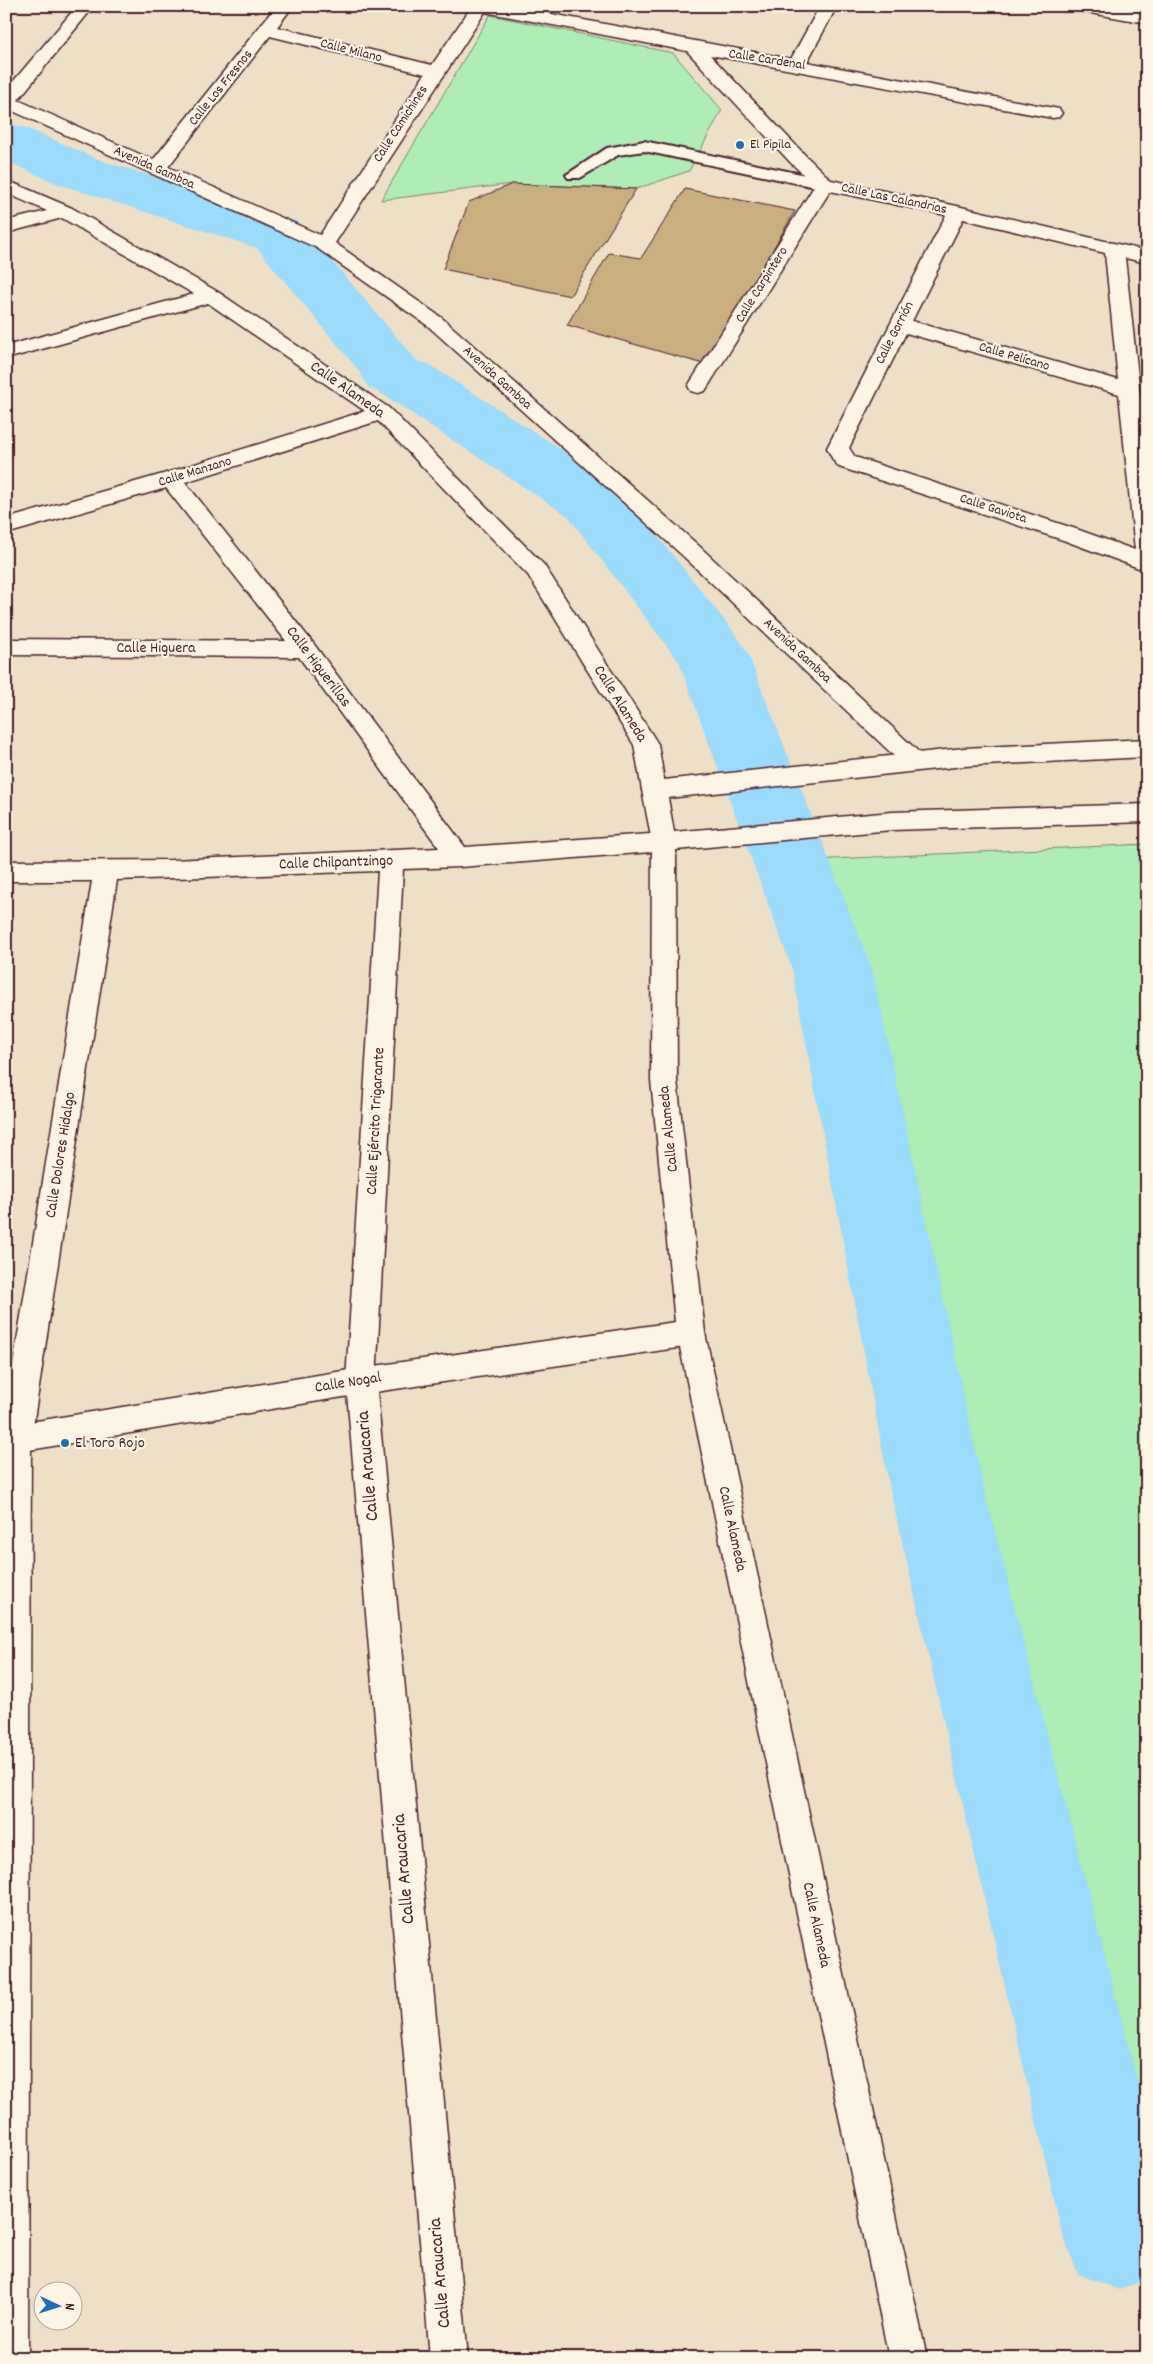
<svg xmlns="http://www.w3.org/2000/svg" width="1153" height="2364" viewBox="0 0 1153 2364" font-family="Dekko,sans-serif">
<rect width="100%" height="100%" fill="#ede0c6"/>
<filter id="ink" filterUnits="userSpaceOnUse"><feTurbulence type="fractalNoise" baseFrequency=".02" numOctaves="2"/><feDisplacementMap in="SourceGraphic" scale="10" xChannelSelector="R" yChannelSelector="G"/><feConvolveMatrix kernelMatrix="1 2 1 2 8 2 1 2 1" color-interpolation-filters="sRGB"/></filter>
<g filter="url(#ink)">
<!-- green -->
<path fill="#aeedb4" stroke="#7c8670" d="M490 15 673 53 722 110 689 171 636 189 512 184 381 200Z
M1147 844V2272L1074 2170 953 1486 846 976 811 860Z"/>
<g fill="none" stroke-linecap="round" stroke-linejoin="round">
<!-- river -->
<path fill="#9bdbfd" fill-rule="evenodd" d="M6 123 26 128 100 160 299 222 417 361 428 364 616 484 737 636 748 654 872 969 983 1485 1147 2118V2279L1119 2290 1078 2274 1062 2233 889 1485 792 969 679 662 568 516 382 394 369 388 359 371 257 248 58 184 6 161Z"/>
</g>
<!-- building -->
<path fill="#c9ae7f" stroke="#4a1f2b" d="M512 184 636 189 570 296 443 269 469 202Z
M685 189 795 211 707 365 567 325 609 253 641 258Z"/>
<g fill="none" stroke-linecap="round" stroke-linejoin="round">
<!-- service casing -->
<g stroke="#4a1f2b" stroke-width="4">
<path id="service" d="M644 141 825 179 831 181 833 184 831 187 825 189 644 151 618 155 580 178H568L566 175 607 148Z"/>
</g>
<!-- minor casing -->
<g stroke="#4a1f2b" stroke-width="3">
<path id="minor" d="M77 6H94L18 100 153 160 276 6H293L277 27 432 65 472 6H509L791 59 820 6H837L807 62 1059 109 1062 113 1059 117 1053 118 710 55 805 155 831 180 957 206 1147 251V263L1125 258 1147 458V571L1063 540 839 467 833 460 827 448 946 215 830 191 705 391 698 393 691 391 688 386 815 185 791 163 687 51 485 12 335 243 442 318 698 545 923 756 927 762 923 768 915 771 907 768 682 555 428 326 317 248 6 108V90ZM270 36 425 74 320 235 168 167ZM963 219 1105 253 1118 380 912 321ZM906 333 1119 394 1135 550 1079 530 855 457 849 448Z
M1071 6H1110L1147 13V23L1079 11 1073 10Z
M6 180 72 208 218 292 389 408 544 565 658 744 666 790 663 796 654 799 645 796 642 790 634 745 528 575 378 421 185 482 313 643 465 847 664 833 673 835 676 842 673 849 664 851 460 867 403 869 376 1381 468 2358H430L346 1381 378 871 117 880 31 1439 28 2358H6V1408L92 881H6V861L171 860 439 848 299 657 6 655V639L286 641 166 488 6 534V519L163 474 365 411 208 303 6 359V346L194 294 62 218 6 233V221L47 211 6 193Z
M691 1320 701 1324 705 1333 927 2358H889L677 1333 681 1324Z"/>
</g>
<!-- tertiary casing -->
<g stroke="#4a1f2b" stroke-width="3">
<path id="tertiary" d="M1147 739V757L964 766 668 798 674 832 892 812 1147 804V822L892 830 676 850 677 1080 705 1333 701 1342 691 1346 361 1394 6 1454V1426L361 1368 675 1322 651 1080 652 842 642 790 645 784 654 781 964 748Z"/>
</g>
<!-- service -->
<use href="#service" fill="#fcf5e5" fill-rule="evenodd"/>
<!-- minor -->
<use href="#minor" fill="#fcf5e5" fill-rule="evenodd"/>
<!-- tertiary -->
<use href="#tertiary" fill="#fcf5e5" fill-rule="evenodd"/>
</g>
</g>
<!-- markers -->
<g fill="#1f6fb2" stroke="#fcf5e5" stroke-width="2">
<circle cx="740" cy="145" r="5"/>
<circle cx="65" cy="1443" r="5"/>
</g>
<g text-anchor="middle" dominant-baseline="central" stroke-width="4.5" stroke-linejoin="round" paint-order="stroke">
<!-- far-street labels -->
<g font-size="14" fill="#4a1f2b" stroke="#fcf5e5">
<text transform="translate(351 51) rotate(14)">Calle Milano</text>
<text transform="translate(767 60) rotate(9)">Calle Cardenal</text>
<text transform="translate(221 88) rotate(-51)">Calle Los Fresnos</text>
<text transform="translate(401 124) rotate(-57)">Calle Camichines</text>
<text transform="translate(154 168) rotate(24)">Avenida Gamboa</text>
<text transform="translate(894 199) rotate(12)">Calle Las Calandrias</text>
<text transform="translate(762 285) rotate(-58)">Calle Carpintero</text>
<text transform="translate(895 333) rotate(-63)">Calle Gorrión</text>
<text transform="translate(1014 357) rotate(16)">Calle Pelícano</text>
<text transform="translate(497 378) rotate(42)">Avenida Gamboa</text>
<text transform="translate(195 472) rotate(-17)">Calle Manzano</text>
<text transform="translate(993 509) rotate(18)">Calle Gaviota</text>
<text transform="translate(797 651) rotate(43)">Avenida Gamboa</text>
</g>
<!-- far-poi labels -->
<g font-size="14" fill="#4a1f2b" stroke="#fcf5e5" text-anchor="start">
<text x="750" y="145">El Pipila</text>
</g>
<!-- street labels -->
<g font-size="16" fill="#4a1f2b" stroke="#fcf5e5">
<text transform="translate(347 390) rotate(35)">Calle Alameda</text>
<text x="156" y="648">Calle Higuera</text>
<text transform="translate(318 667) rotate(53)">Calle Higuerillas</text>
<text transform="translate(620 704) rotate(58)">Calle Alameda</text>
<text transform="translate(336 863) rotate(-2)">Calle Chilpantzingo</text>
<text transform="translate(376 1121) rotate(-87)">Calle Ejército Trigarante</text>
<text transform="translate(669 1129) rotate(-96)">Calle Alameda</text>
<text transform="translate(61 1155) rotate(-81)">Calle Dolores Hidalgo</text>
<text transform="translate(348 1383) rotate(-9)">Calle Nogal</text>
<text transform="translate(732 1529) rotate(78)">Calle Alameda</text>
<text transform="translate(816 1925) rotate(78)">Calle Alameda</text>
</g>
<!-- poi labels -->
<g font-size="16" fill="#4a1f2b" stroke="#fcf5e5" text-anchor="start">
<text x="75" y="1443">El Toro Rojo</text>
</g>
<!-- near-street labels -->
<g font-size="19" fill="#4a1f2b" stroke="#fcf5e5">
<text transform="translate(369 1466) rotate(-95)">Calle Araucaria</text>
<text transform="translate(405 1869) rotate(-95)">Calle Araucaria</text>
<text transform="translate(441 2273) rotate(-95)">Calle Araucaria</text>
</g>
</g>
<!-- margin -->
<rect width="1153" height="2364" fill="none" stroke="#fcf5e5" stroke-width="25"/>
<rect x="12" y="12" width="1128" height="2339" fill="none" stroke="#4a1f2b" stroke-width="2" filter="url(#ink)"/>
<!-- north arrow -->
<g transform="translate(58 2306) rotate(94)"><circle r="24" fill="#fcf5e5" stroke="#b59f9b"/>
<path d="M0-4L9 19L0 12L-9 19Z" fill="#1f6fb2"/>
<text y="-8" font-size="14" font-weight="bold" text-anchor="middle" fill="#4a1f2b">N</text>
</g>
</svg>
